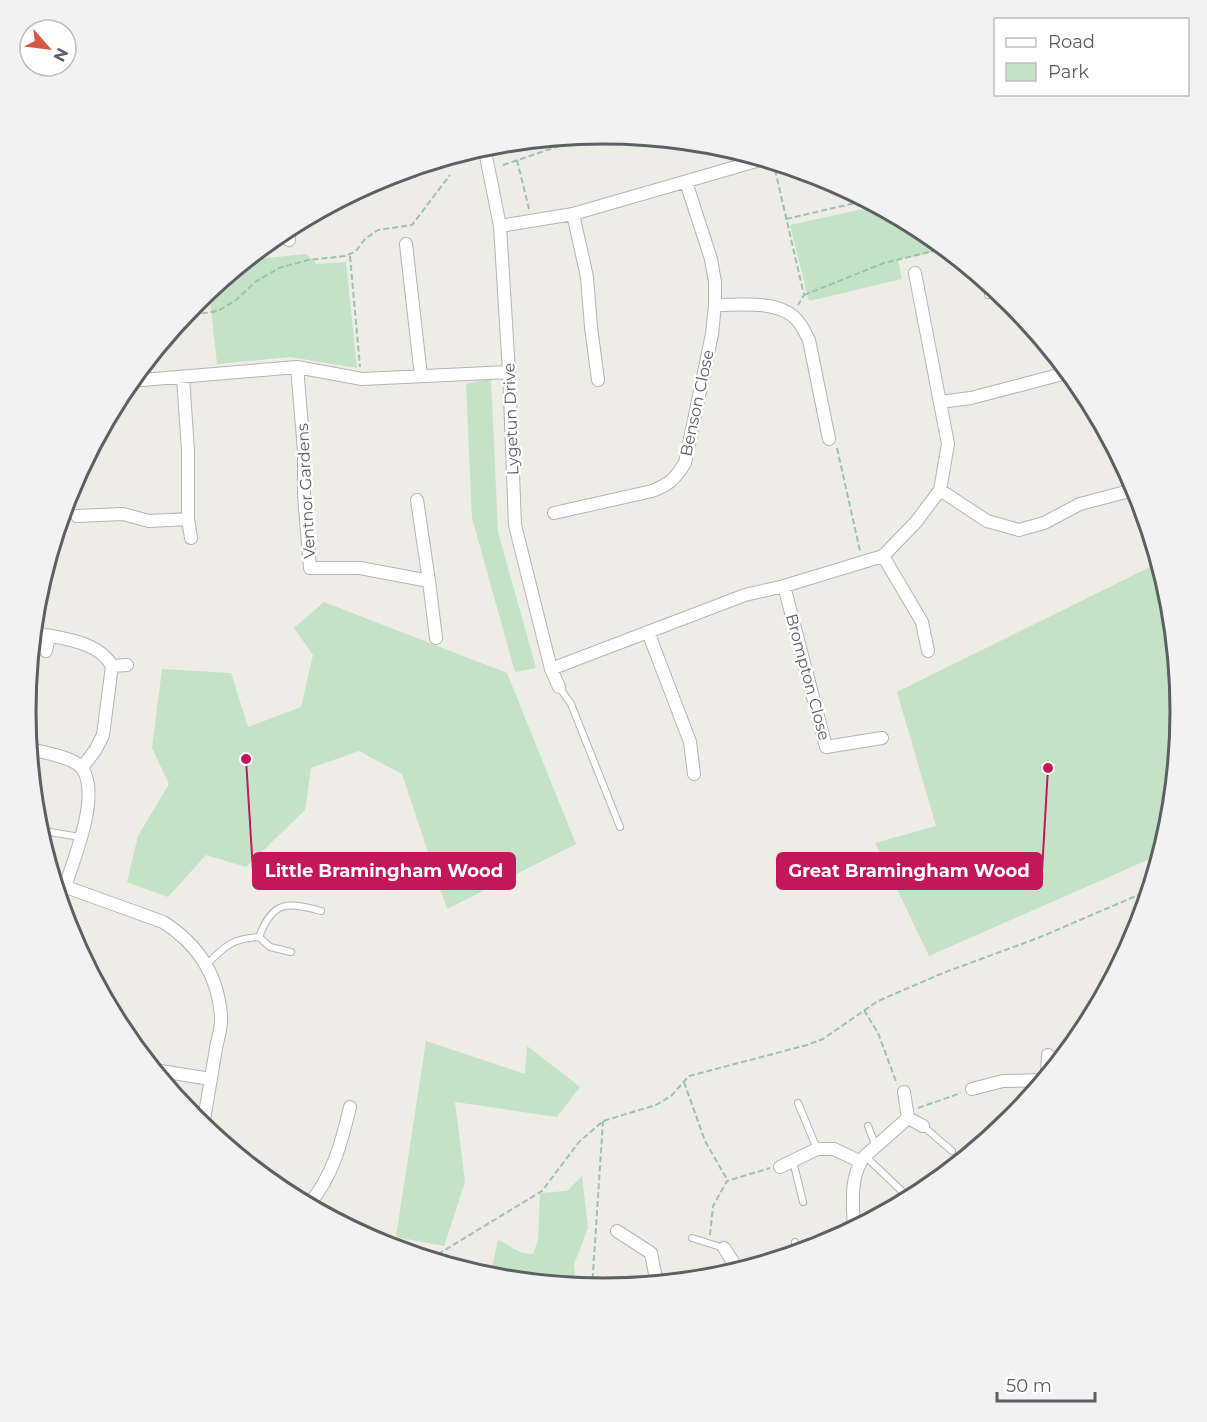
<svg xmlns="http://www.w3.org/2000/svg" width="1207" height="1422" viewBox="0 0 1207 1422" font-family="Montserrat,sans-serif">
<rect width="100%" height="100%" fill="#edece5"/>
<!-- green -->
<path fill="#c4e2c6" d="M867 199 925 231 947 249 898 260 902 279 809 301 790 225 868 208Z
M306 254 317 264 346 262 357 368 290 357 217 364 209 291 247 260Z
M491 378 498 532 536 668 515 672 472 518 466 384Z
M1160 562 1170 599 1181 711 1170 824 1161 854 929 956 875 843 936 826 897 692Z
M324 602 507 673 576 844 447 909 402 774 359 751 311 768 305 810 246 867 206 855 168 897 127 882 138 836 169 784 152 748 162 669 231 673 248 727 301 707 313 655 294 628Z
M426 1041 525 1074 527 1046 580 1087 557 1117 455 1102 465 1182 444 1246 396 1237Z
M582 1176 588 1228 574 1264 576 1286 534 1282 533 1272 510 1276 491 1272 498 1240C514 1247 515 1253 533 1254L538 1240 540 1193 567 1191Z"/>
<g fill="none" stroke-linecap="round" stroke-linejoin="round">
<!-- lane casing -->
<g stroke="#b2b4b8" stroke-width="8">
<path id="lane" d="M988 295 1000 292
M559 687 571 704 620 827
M38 830 80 837
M291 952 270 947 259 937C273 900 287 902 321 911
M207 964C225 946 233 938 259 937
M798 1103 817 1149
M868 1126 876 1147
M923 1126 952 1151
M865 1156 908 1197
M793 1161 803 1202
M692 1238 724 1248
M795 1242V1254"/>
</g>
<!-- street casing -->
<g stroke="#b2b4b8" stroke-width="14">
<path id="street" d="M484 146 500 226 509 372 515 525 551 669 559 687
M573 214 587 277 591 327 598 380
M500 226 573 214 760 160
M288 228 289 240
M406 244 421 376
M715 305C739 305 774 300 794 317 801 323 805 332 809 340L829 439
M297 367 304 451V495L310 568H360L429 581 417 500
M130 381 297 367 362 379 509 372
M940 402 971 398 1070 372
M940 490 987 521 1019 530 1044 523 1080 504 1137 489
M554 513 652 491C670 484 675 479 685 463L712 334 715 305V282L711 259 686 182
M77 516 123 514 149 521 188 519V451L183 377
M188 519 191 538
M883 556 922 622 928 651
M429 581 436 638
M784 586 826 747 882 738
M648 632 690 742 694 774
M41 634C65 639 99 642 112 666L103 735 96 749 82 768
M46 651 49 636
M112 666 127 665
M551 669 745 595 784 586 883 556 916 522 940 490 948 444 915 273
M29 749C43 752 73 757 82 768 101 795 74 858 65 887
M55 883 163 922C198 944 218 975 221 1016 222 1027 218 1038 216 1048 212 1074 207 1100 203 1126
M154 1070 211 1079
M1047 1077 1048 1055
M972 1089 1003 1081 1045 1080
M908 1118 923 1126
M780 1167 817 1149H834L861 1162
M308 1205C332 1179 342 1141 350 1107
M854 1229C853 1206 849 1175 865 1156L908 1118 904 1092
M617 1231 651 1253 657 1284
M724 1248 739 1271"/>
</g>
<!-- path -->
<path stroke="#9dc2aa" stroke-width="2" stroke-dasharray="6 3" stroke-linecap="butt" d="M517 160 529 209
M773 161 804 295 798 305
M503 165 595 134
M786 219 868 200
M350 256 360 367
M804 295 884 263 946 248
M184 316 218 311 236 300 255 282 279 268 308 260 346 256 356 251 365 239 378 230 412 225 450 175
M837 448 860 551
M864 1010 878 1033 897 1084
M684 1082 705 1141 728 1181
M918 1108 961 1093
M710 1235 713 1206 727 1181 770 1168
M430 1259 542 1191 579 1142 603 1121 656 1105 671 1096 689 1076 807 1045 823 1039 878 1001 943 973 1038 938 1150 890
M592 1288 603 1121"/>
<!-- lane -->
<use href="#lane" stroke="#fff" stroke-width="6"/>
<!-- street -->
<use href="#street" stroke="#fff" stroke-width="12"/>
</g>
<g text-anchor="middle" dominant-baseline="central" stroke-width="5" stroke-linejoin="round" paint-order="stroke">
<!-- street labels -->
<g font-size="16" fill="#5c5f63" stroke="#fff">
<text transform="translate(697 403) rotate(-78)">Benson Close</text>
<text transform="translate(511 419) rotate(-92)">Lygetun Drive</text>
<text transform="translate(306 491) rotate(-93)">Ventnor Gardens</text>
<text transform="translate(808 677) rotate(75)">Brompton Close</text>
</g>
</g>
<!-- crop -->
<path d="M0 0H1207V1422H0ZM36 711a567 567 0 1 1 1134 0a567 567 0 1 1-1134 0Z" fill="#f2f2f3" fill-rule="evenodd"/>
<path fill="none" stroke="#5c5f63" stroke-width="3" d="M36 711a567 567 0 1 1 1134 0a567 567 0 1 1-1134 0Z"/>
<!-- callouts -->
<path fill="none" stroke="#c2185b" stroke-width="2" d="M1048 768L1042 871M246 759L253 871"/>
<g fill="#c2185b" stroke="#fff" stroke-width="2">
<circle cx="1048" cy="768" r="6"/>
<circle cx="246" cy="759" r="6"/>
</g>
<g fill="#c2185b" stroke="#c2185b" stroke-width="2">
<rect x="777" y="853" width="265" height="36" rx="6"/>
<rect x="253" y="853" width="262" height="36" rx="6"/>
</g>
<g font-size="18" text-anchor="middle" font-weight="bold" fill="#fff">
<text x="909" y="877">Great Bramingham Wood</text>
<text x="384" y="877">Little Bramingham Wood</text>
</g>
<!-- legend -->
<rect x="994" y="18" width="195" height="78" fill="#ffffff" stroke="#bebfc1" stroke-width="1.5"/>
<rect x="1006" y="38" width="30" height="9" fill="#ffffff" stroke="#bebfc1" stroke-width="1.5"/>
<text x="1048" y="48" font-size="18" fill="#5c5f63">Road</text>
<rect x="1006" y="63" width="30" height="18" fill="#c4e2c6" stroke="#bebfc1" stroke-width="1.5"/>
<text x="1048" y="78" font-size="18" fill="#5c5f63">Park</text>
<!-- north arrow -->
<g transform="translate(48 48) rotate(118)"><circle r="28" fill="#ffffff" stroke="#bebfc1" stroke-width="1.5"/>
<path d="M0-4.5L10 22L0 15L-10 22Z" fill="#d65841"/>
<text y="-9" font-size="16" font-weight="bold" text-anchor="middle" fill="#5c5f63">N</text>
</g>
<!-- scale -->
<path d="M997 1392v9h98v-9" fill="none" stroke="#5c5f63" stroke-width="3"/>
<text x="1006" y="1392" font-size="18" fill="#5c5f63" stroke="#ffffff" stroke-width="4.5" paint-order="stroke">50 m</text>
</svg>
